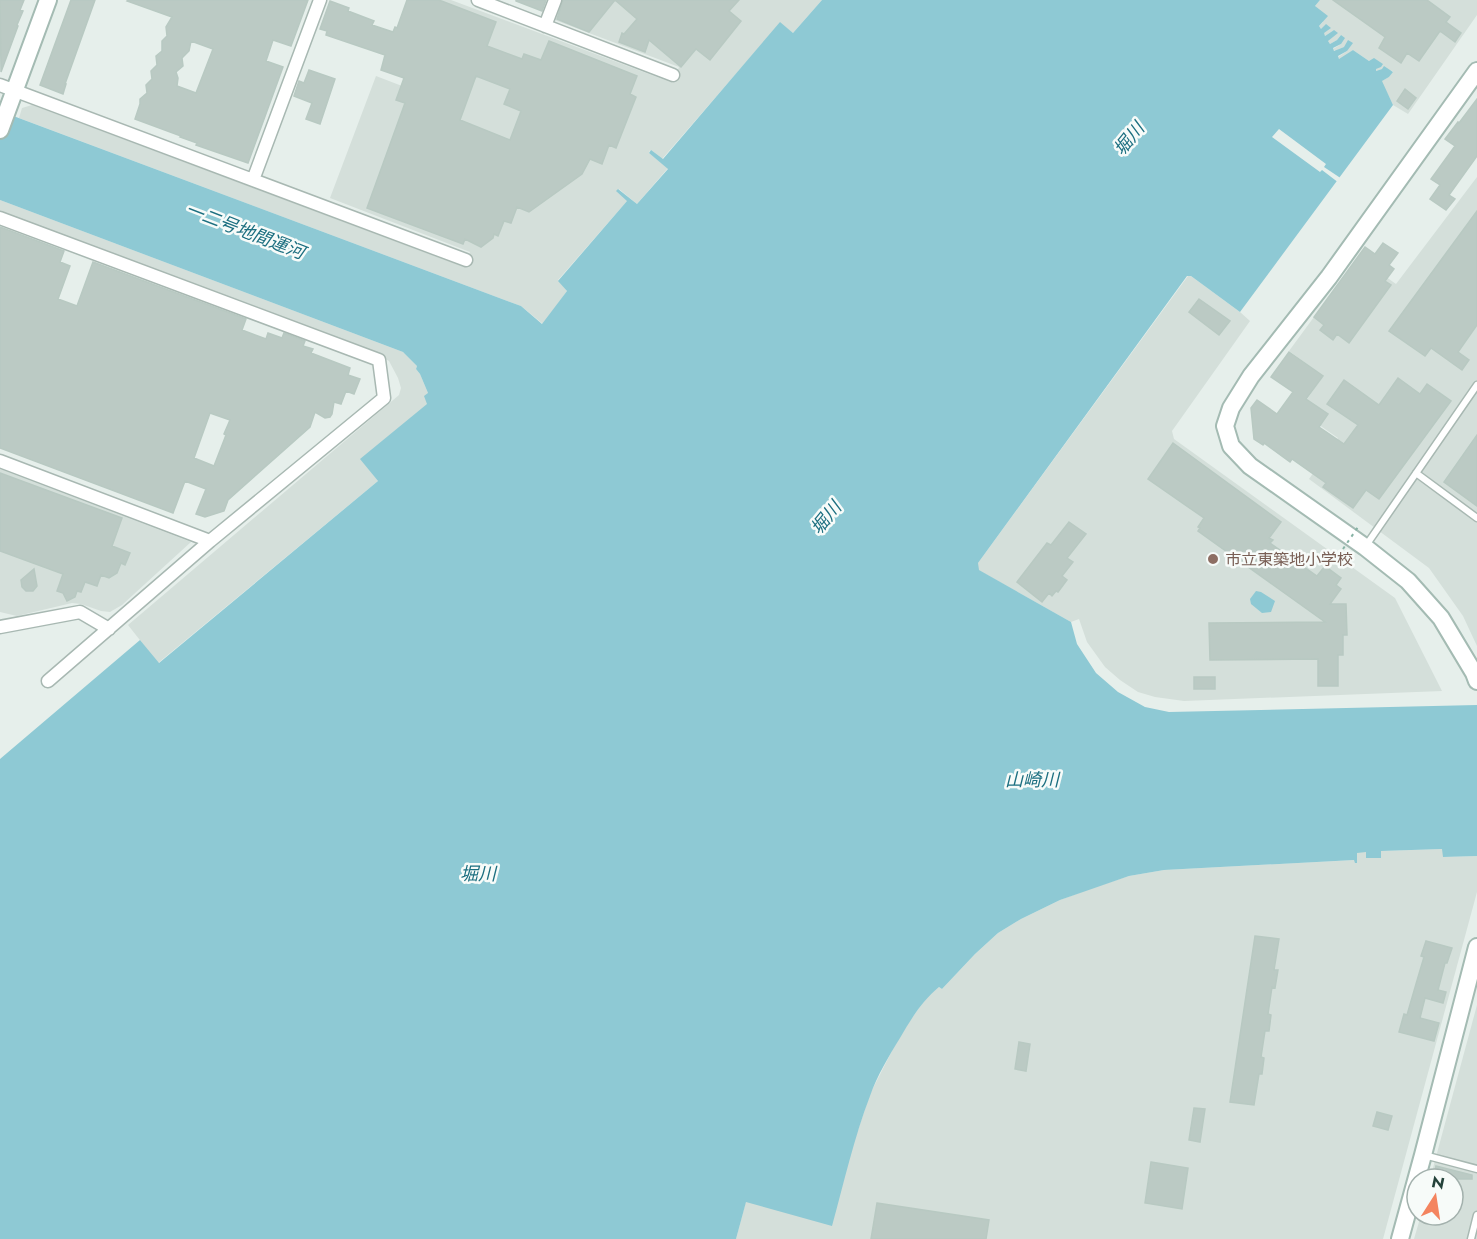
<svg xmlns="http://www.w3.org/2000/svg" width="1477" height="1239" viewBox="0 0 1477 1239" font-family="Jost,'Noto Sans JP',sans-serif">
<rect width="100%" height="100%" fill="#e6efeb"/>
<!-- built -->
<path fill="#d4dfda" d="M442 0H451L673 83 679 67 552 19 559 0H822L793 33 780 23 662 159 650 150 649 153 668 168 637 204 619 189 617 191 628 200 558 280 567 291 543 324 521 306 19 118 22 108 32 105 464 267 470 252 330 198 376 76 402 86 411 82Z
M1320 0H1477V15L1408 114 1393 105 1381 81 1389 77 1393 71 1382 69 1376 71 1372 60 1369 61 1353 50 1340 60 1338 57 1347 51 1344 47 1335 51 1333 49 1341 44V35L1337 40 1330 44 1328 41 1334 30 1325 36 1319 26 1323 22 1315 6Z
M1477 177V646L1463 616 1429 568 1309 479 1338 438 1299 411 1323 376 1289 351 1358 257 1396 284Z
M0 200 403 352 417 366 416 369 420 374 428 393V404L361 459 378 481 158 663 128 625 399 395 401 388 398 378 389 361 380 356 0 211Z
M1188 276H1191L1240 312 1250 321 1172 431 1174 439 1395 598 1442 691 1184 701 1155 697 1138 692 1120 680 1105 667 1087 642 1079 619 1071 622 978 570V563Z
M0 469 165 532 191 542 122 605 110 612 101 611 81 604 72 603 17 616 0 612Z
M1443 849V857L1477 856V892L1383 1239H736L746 1201 858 1130 870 1094 894 1047 909 1022 927 997 939 987 942 989 975 954 998 933 1021 919 1060 900 1092 888 1129 876 1164 870 1355 860 1357 863V852H1366L1381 857V851Z
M1477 1005V1239H1414L1421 1215H1453V1179H1430Z"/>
<!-- water -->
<path fill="#8ec9d4" d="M822 0H1320L1315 6 1328 16 1319 26 1321 29 1326 24 1331 28 1324 33 1325 36 1334 30 1338 33 1328 41 1330 44 1337 40 1341 35 1345 38 1341 44 1333 48 1334 51 1344 47 1348 40 1353 43 1347 51 1338 56 1339 59 1353 50 1369 61 1374 58 1383 64 1381 67 1376 69V71L1382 69 1384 66 1393 72 1389 77 1382 81 1393 105 1240 312 1191 276H1187L978 563 979 570 1071 622 1077 644 1096 673 1118 692 1145 707 1169 712 1477 705V856L1443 857 1442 849 1381 851V858H1366V852L1357 853V863H1355L1354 860 1164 870 1129 876 1060 900 1021 919 998 933 975 954 942 989 939 987C922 1001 911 1019 900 1038 889 1056 877 1076 870 1096 854 1138 844 1182 832 1226L746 1202 736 1239H0V759L140 640 159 663 378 481 360 459 427 404 424 396 428 393 420 374 416 369 417 366 403 352 0 200V111L521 306 542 324 567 291 558 281 627 201 616 191 618 189 637 204 668 169 649 153 651 150 663 159 780 22 793 33Z
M1256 591 1261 592 1275 601 1271 612 1262 613 1251 604 1250 599Z"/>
<!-- pier -->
<path fill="#e6efeb" d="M1279 129 1326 164 1324 167 1342 179 1339 183 1322 170 1320 172 1272 137Z"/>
<!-- building -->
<path fill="#bbcac4" stroke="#b8c9c2" stroke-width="1.5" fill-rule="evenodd" d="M0 0H24L20 10 23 11 17 25 18 26 1 72Z
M71 0H95L65 84H66L63 94 40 85Z
M128 0H308L291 46 273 40 266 61 283 67 248 163 196 145 197 143 180 137 181 136 135 119 140 104V99L147 93 146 85 152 79 151 71 157 65 156 56 162 51V41L167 36 166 27 172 17 127 1ZM191 41 213 49 196 93 177 86 178 78 176 72 183 66 182 58 189 51Z
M407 0H439L496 22 487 46 522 59 524 54 541 60 549 41 637 76 630 94 636 97 616 148 609 145 602 164 590 159 582 174 529 212 517 207 511 223 504 221 498 236 494 234 493 238 481 247 465 239 463 244 367 208 405 103 396 100 404 78 381 70 385 55 326 35 327 31 320 29 330 1 349 8 348 11 374 21 372 25 393 32 395 27 397 28ZM476 76 510 89 504 104 521 111 510 140 460 120Z
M516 0H546L542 11 516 1Z
M563 0H739L729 11 741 21 710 60 696 49 681 67 649 40 645 52 619 42 622 33 624 34 637 19 615 0 589 32 557 19Z
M1333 0H1427L1450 17 1446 22 1461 33 1455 42 1440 31 1419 61 1407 53 1401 63 1379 48 1385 37Z
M309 70 335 79 320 124 306 119 312 103 294 96 299 81 304 83Z
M1405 89 1416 98 1408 109 1397 101Z
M1477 99V156L1449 195 1455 199 1446 210 1430 199 1440 185 1431 179 1455 146 1445 139 1458 122 1459 123Z
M1477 211V325L1458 352 1469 360 1462 370 1431 348 1425 356 1389 331Z
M0 227 64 251 60 262 70 266 58 299 77 306 93 262 246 319 242 330 266 339 268 333 282 338 284 333 305 341 303 346 313 349 311 353 350 368 348 375 360 379 354 394 346 391 341 404 334 402 332 414 330 417 325 418 315 412 310 427 228 500 224 511 205 517 196 514 206 489 185 481 173 513 0 448ZM210 413 230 420 224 434 226 435 214 466 194 458Z
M1383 243 1398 253 1389 265 1394 269 1385 281 1391 285 1349 343 1337 334 1333 340 1320 330 1324 325 1314 317 1365 247 1375 254Z
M1199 299 1230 321 1219 335 1189 312Z
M1289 352 1323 376 1306 399 1328 414 1319 427 1344 444 1358 425 1327 404 1344 380 1379 405 1398 378 1420 394 1427 384 1451 401 1379 499 1366 490 1353 508 1323 487 1326 483 1292 459 1290 462 1264 443 1263 445 1254 439 1251 408 1257 400 1277 414 1293 392 1271 377Z
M1477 435V506L1444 482Z
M1173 443 1281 522 1269 538 1273 540 1270 543 1317 576 1325 566 1341 578 1336 585 1341 589 1330 604H1346L1347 635H1343V655H1338V686H1318V659L1210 660 1209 623 1325 622 1198 531 1200 528 1198 527 1204 518 1148 479Z
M0 473 122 518 112 546 130 553 125 565 121 563 117 573 109 578 101 575 97 586 85 582 81 592 77 591 75 597 67 601 63 593 57 591 63 574 0 551Z
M1069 522 1086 534 1067 558 1073 562 1062 576 1067 580 1058 592 1056 591 1052 596 1049 593 1042 602 1017 582 1047 543 1051 545Z
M34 569 37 586 33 591H26L22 587 21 580Z
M1194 677H1215V689H1194Z
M1255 936 1279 939 1274 970H1278L1275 988 1272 987 1268 1014 1271 1015 1269 1031H1265L1261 1057 1264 1058 1262 1074H1259L1254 1105 1230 1102Z
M1426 941 1452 948 1447 963H1445L1438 990 1446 992 1443 1003 1425 998 1420 1018 1439 1023 1434 1041 1399 1032 1404 1014 1407 1015 1416 984 1424 957 1421 956Z
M1019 1042 1030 1044 1026 1071 1015 1069Z
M1194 1108 1205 1109 1200 1142 1189 1140Z
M1377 1112 1392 1116 1388 1130 1373 1126Z
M1151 1162 1188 1168 1182 1209 1145 1203Z
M1436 1166 1472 1175V1179H1433Z
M877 1203 989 1220 986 1239H871Z"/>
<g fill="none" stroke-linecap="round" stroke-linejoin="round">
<!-- lane casing -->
<g stroke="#a8b8b2" stroke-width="9">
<path id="lane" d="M1416 473 1477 518
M1365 547 1477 385
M1424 1155 1477 1169
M1471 1239 1477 1215"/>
</g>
<!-- street casing -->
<g stroke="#a8b8b2" stroke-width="15">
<path id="street" d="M478 0 673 75
M545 26 555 0
M0 85 466 260
M253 180 320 0
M0 218 379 360 384 398 210 541 48 681
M0 461 210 541
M0 627 80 612 109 629"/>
</g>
<!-- secondary casing -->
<g stroke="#a4bbb3" stroke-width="20">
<path id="secondary" d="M1477 71 1329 277 1251 376 1231 408 1225 426 1231 446 1250 466 1365 547 1408 581 1441 618 1474 673 1477 681
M0 130 48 0
M1400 1239 1423 1155 1477 947"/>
</g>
<!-- lane -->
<use href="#lane" stroke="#fff" stroke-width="6"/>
<!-- street -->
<use href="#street" stroke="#fff" stroke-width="12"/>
<!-- secondary -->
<use href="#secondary" stroke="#fff" stroke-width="16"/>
<!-- path-bridge -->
<path stroke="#86b3a5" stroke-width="2" stroke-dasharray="3 4.5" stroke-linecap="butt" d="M1343 549 1358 527"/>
</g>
<!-- markers -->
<circle fill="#8d6e63" stroke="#f7fbf9" stroke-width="2" cx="1213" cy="559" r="6"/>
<g text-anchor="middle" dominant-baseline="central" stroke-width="5" stroke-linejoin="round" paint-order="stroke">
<!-- education labels -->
<g font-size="16" fill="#785e54" stroke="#f7fbf9" text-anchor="start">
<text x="1225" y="559">市立東築地小学校</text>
</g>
<!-- water labels -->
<g font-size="18" font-style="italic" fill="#1c6f80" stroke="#f7fbf9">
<text transform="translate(1129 139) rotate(-51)">堀川</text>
<text transform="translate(245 231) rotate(21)">一二号地間運河</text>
<text transform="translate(826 518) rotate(-51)">堀川</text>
<text x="1032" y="780">山崎川</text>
<text x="478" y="874">堀川</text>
</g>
</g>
<!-- north arrow -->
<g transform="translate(1435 1197) rotate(12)"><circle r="28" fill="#f7fbf9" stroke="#a3b1ad" stroke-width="1.5"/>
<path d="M0-4.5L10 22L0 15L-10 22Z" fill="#f4845f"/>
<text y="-9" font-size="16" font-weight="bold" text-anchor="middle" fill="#24423a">N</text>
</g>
</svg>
